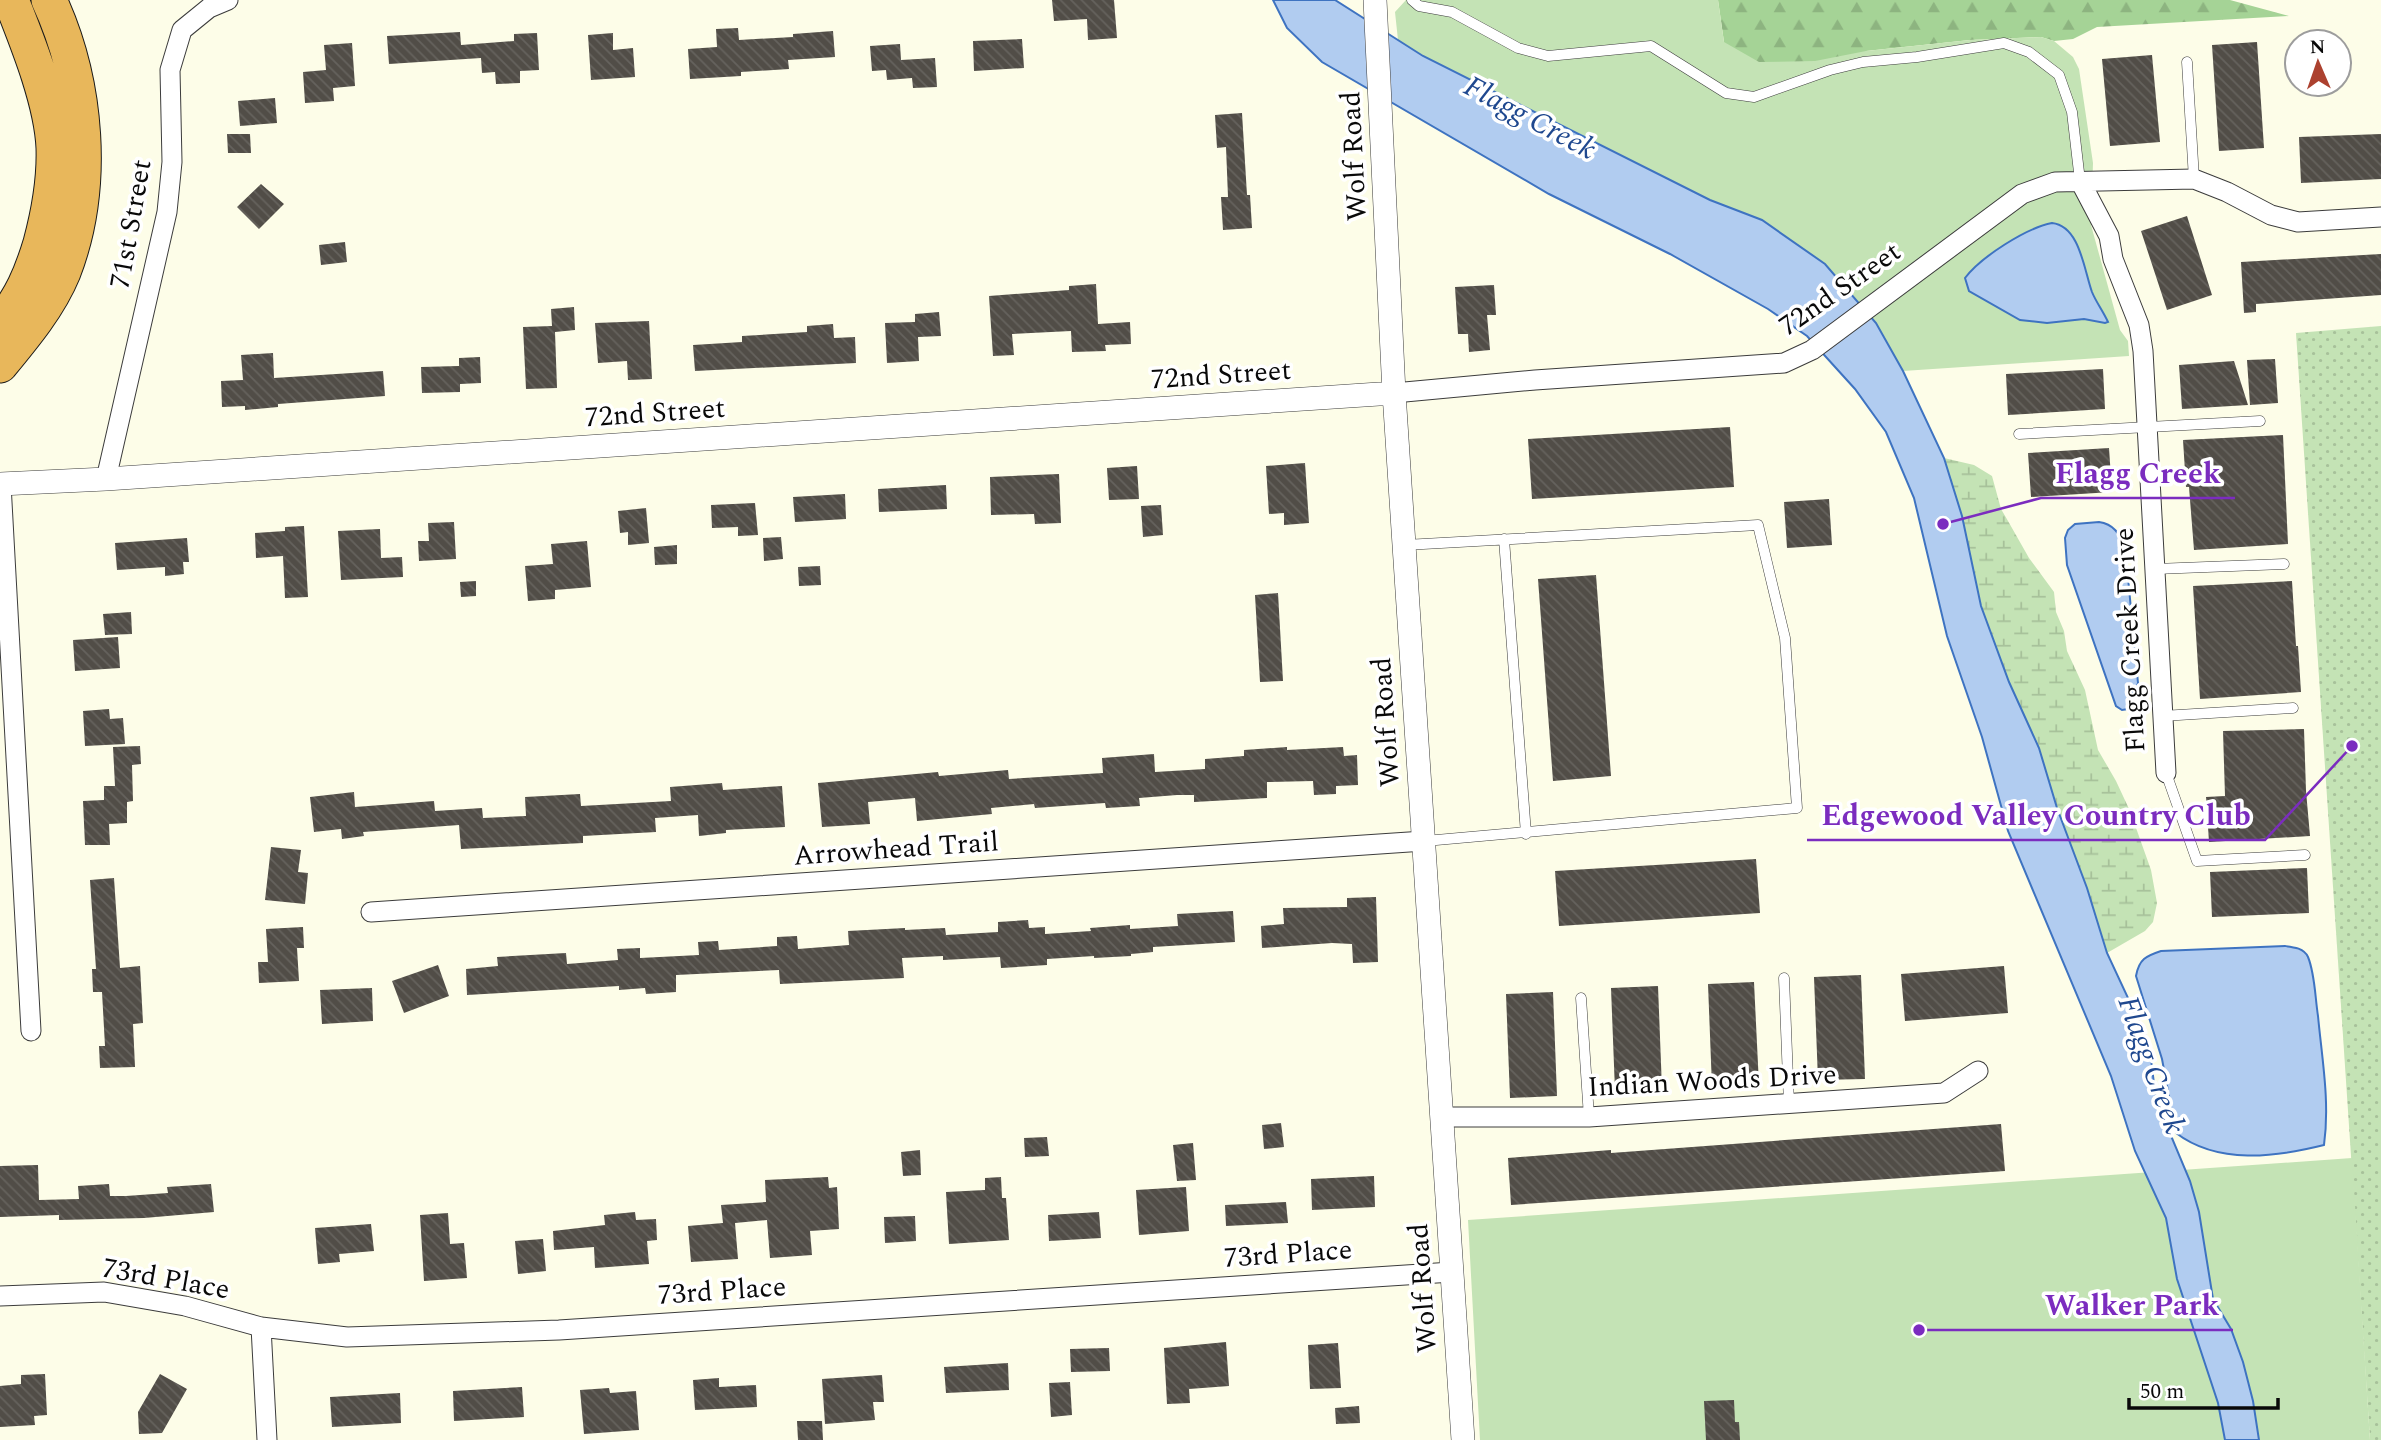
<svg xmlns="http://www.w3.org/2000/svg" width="2381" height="1440" viewBox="0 0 2381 1440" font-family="Spectral,serif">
<defs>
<pattern id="grass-dots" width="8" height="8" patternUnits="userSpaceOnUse" patternTransform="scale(1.75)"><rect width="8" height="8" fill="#c4e3b5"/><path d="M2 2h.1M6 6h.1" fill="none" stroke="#a7c19a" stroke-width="1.8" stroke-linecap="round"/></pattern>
<pattern id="forest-firs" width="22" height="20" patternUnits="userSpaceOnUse" patternTransform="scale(1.75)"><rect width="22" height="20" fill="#a5d396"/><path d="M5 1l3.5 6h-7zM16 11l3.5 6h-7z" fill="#8db480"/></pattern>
<pattern id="wetland-marsh" width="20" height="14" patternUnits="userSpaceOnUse" patternTransform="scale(1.75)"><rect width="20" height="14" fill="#c4e3b5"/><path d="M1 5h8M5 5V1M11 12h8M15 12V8" fill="none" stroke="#a7c19a"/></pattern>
<pattern id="building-back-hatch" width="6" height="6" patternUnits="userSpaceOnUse" patternTransform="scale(1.75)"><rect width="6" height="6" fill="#514d47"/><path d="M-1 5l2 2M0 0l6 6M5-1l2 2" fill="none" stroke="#65625d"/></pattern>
</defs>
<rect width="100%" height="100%" fill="#fdfde8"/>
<!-- grass -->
<path fill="url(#grass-dots)" d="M2381 326V1440H2370L2296 333Z"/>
<!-- forest -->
<path fill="url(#forest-firs)" d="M1718 0H2230L2289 16 2097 27 2073 39 2054 41 2041 37 1970 40 1866 51 1808 252 1762 220 1710 200 1649 169 1679 151 1724 42Z"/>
<!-- wetland -->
<path fill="url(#wetland-marsh)" d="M1944 458 1974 465 1992 476 2001 509 2008 521 2029 558 2054 592 2056 612 2064 631 2067 651 2085 690 2098 750 2116 781 2130 811 2151 870 2157 903 2153 922 2145 931 2107 953 2087 888 2057 808 2039 748 2009 682 1981 606 1962 516Z"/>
<!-- park -->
<path fill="#c4e3b5" d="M1406 0H1718L1724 42 1759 62 1815 61 1866 51 1970 40 2041 37 2054 41 2073 57 2079 69 2093 163 2091 225 2120 330 2128 341 2129 356 1903 371 1876 323 1825 264 1762 220 1710 200 1423 56 1398 40 1395 12Z
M2352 1158 2370 1440H1480L1468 1220Z"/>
<!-- water -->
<path fill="#b1ccf0" stroke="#3e73c1" stroke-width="2" d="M1273 0H1335L1423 56 1710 200 1762 220 1825 264 1876 323 1903 371 1944 458 1962 516 1981 606 2009 682 2039 748 2057 808 2087 888 2107 953 2149 1043 2156 1100 2190 1181 2199 1212 2213 1299 2231 1329 2243 1362 2253 1401 2259 1440H2225L2218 1403 2177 1279 2166 1218 2135 1151 2111 1076 2008 831 1982 737 1947 636 1914 498 1886 432 1855 389 1807 336 1768 309 1670 254 1549 194 1322 62 1287 28Z
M2052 223C2080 226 2084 270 2092 292 2096 302 2103 311 2108 322L2105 323 2084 319 2047 323 2020 320 1969 291 1965 278C1981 257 2026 228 2052 223Z
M2099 522C2114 524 2119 534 2125 546L2138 683 2128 709 2122 710 2116 706 2067 565 2065 538 2068 530 2075 524Z
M2285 946C2293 947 2304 948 2308 957 2315 974 2315 997 2318 1016 2322 1059 2330 1102 2324 1145 2276 1157 2218 1165 2176 1133L2162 1059 2136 976C2139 959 2146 956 2161 951Z"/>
<!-- building -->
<path fill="url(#building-back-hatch)" d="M1052 0H1114L1117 38 1088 40 1087 19 1054 21Z
M738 28 739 40 793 37V34L833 31 835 57 788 60 789 69 741 72V76L690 79 688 49 717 47 716 29Z
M460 32 461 45 514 41V34L537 33 539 70 520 71V83L496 84 495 72 482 73 481 58 389 64 387 36Z
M613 33V50L633 48 635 77 591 80 588 35Z
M1022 39 1024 68 974 71 973 41Z
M2257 42 2264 148 2219 151 2212 45Z
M352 43 355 86 333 88 334 101 305 103 303 72 326 70 324 45Z
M900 44 901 60 935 58 937 87 913 88 912 78 887 80 886 70 872 71 870 46Z
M2152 55 2160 142 2110 146 2102 59Z
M275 98 277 123 240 126 238 101Z
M1242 113 1247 195H1250L1252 228 1223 230 1221 197H1228L1226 147 1217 148 1215 115Z
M227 134H250L251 153H228Z
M2381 134V179L2301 183 2299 137Z
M261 184 284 204 259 229 237 207Z
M2187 216 2212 295 2167 310 2141 231Z
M345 242 347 262 321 265 319 245Z
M2381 254V295L2256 304V312L2244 313 2241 262Z
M1096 284 1098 324 1130 322 1131 344 1105 345 1106 351 1072 352 1071 331 1012 334 1014 355 993 356 989 296 1069 290V286Z
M1494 285 1496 315H1487L1490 350 1469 352 1468 334H1458L1455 287Z
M574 307 575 330 555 332 557 388 526 389 523 327 552 326 551 309Z
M939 312 941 336 918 337 919 361 887 363 885 323 915 322V314Z
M649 321 652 379 628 380 627 361 598 363 595 323Z
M833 324 834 338 855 337 856 363 695 371 693 345 742 342V336L807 332V326Z
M273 353 274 378 383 371 385 396 278 404V407L245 410V406L222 407 221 381 243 380 241 355Z
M480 357 481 383 460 384V392L422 393 421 367 459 366V358Z
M2275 359 2278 403 2250 405 2247 360Z
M2234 361 2248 405 2182 409 2179 365Z
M2103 369 2105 409 2008 415 2006 374Z
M1730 427 1734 487 1532 499 1528 439Z
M2283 435 2288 544 2194 550 2189 487H2186L2183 440Z
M2109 448 2112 492 2031 497 2028 453Z
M1305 463 1309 523 1284 525V513L1269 514 1266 466Z
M1137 466 1139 499 1109 500 1107 468Z
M1059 474 1061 523 1035 524 1034 514 991 515 990 477Z
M946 485 947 509 879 512 878 489Z
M845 494 846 519 795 522 793 497Z
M1829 499 1832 545 1787 548 1784 502Z
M755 503 758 535 738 536V527L712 528 711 505Z
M1161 505 1163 535 1143 537 1141 506Z
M646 508 649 543 628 545V532L620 533 618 511Z
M454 522 456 559 419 561 418 541H429L428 523Z
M304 526 308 597 285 598 283 556 256 558 255 533 285 531V527Z
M380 529 381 558 402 557 403 577 341 580 338 531Z
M781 537 783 559 764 561 763 538Z
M187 538 189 562H183L184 574 165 576V567L117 570 115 543Z
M587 541 591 587 555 590V599L528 601 525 566 553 564 551 544Z
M677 545V564L655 565 654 547Z
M820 566 821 585 799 586 798 567Z
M1596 575 1611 776 1553 781 1538 579Z
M476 581V596L461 597 460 582Z
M2292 581 2296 646H2298L2301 692 2200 699 2193 586Z
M1278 593 1283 681 1260 682 1255 595Z
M131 612 132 634 105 635 103 614Z
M118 637 120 668 75 671 73 640Z
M109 709 110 719 123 718 125 744 85 746 83 711Z
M2304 729 2306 791 2310 836 2209 842 2206 797 2225 796 2223 731Z
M140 746 141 764 132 765 133 801 127 802V823L109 824 110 845H85L83 801 104 800V786H115L113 747Z
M1287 747V750L1343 747 1344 756 1357 755 1358 785 1336 786V794L1314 795 1313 781 1267 782V798L1194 802V795H1177L1139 798 1140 806 1106 808 1105 803 1035 808 1034 804 991 808 992 814 917 821 915 798 868 802 870 824 822 827 818 783 938 772 939 776 1008 770 1009 779 1103 773 1102 758 1154 754 1155 772 1205 769V759L1244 756V750Z
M722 783 723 790 782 786 785 827 726 830V833L699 836 698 815 655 818 656 832 583 836V843L461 849 459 825 363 832 364 836 342 839 341 829 314 832 310 797 354 792 355 807 434 801 435 811 482 808 483 818 526 816 525 797 580 794 581 806 671 801 670 787Z
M271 847 301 850 298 872 308 873 305 904 265 900Z
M1756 859 1760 913 1559 926 1555 871Z
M2307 868 2309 913 2212 917 2210 872Z
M114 878 120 968 140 966 143 1023 133 1024 135 1067 100 1068 99 1046H105L102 992H93L92 969H96L90 880Z
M1376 897 1378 962 1353 963 1352 944 1332 943 1262 948 1261 926 1284 924 1283 908 1347 907V898Z
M1233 911 1235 942 1153 947V952L1131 954V956L1094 958V956L1047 959V965L1001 968 1000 957 943 960V956L902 958 904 978 780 984 779 970 676 975V992L646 994 645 988 619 990V986L467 995 466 969 498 966 497 957 566 953 567 964 618 960 617 949 640 948V958L699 955 698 942 718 941 719 950 777 946V937L797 936 798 949 849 945 848 931 905 928V930L945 928 946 935 998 932V922L1028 920 1029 928 1045 927V934L1091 931 1090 928 1130 925V929L1178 926 1177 914Z
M303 927 304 948H297L299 981 259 983 258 962H268L266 929Z
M438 965 449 996 404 1013 392 981Z
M2004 966 2008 1013 1905 1021 1901 974Z
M1861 975 1865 1079 1818 1080 1814 977Z
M1754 982 1759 1085 1712 1087 1708 984Z
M1658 986 1662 1089 1615 1091 1611 988Z
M372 988 373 1021 322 1024 320 990Z
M1553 992 1557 1096 1510 1098 1506 994Z
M1281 1123 1284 1147 1264 1149 1262 1125Z
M2001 1124 2005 1171 1511 1205 1508 1158 1611 1150V1153Z
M1047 1137 1049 1156 1025 1157 1024 1138Z
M1193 1143 1196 1180 1177 1181 1173 1145Z
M920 1150 921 1175 903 1176 901 1152Z
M38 1165 39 1200 79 1199 78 1186 109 1184 110 1196H126L168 1193 167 1187 211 1184 214 1212 144 1218 59 1220V1215L0 1217V1166Z
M1374 1176 1375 1207 1312 1210 1311 1179Z
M828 1177 829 1188 837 1187 839 1229 810 1231 812 1255 770 1258 767 1220 735 1223 738 1259 691 1262 688 1226 723 1223 721 1205 766 1202 765 1180Z
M1001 1177 1002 1198H1006L1009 1240 949 1244 946 1192 985 1190V1178Z
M1186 1187 1189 1231 1139 1235 1136 1190Z
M1286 1202 1288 1223 1226 1226 1225 1205Z
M635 1212 636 1220 656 1219 657 1240 647 1241 649 1264 595 1268 594 1247 554 1250 553 1231 605 1225 604 1215Z
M1099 1212 1101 1238 1049 1241 1048 1215Z
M448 1213 450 1244 464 1243 467 1278 424 1281 420 1215Z
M915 1216 916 1241 885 1243 884 1217Z
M371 1224 374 1251 339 1254 340 1262 318 1264 315 1228Z
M543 1239 546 1271 518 1274 515 1241Z
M1226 1342 1229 1386 1189 1389 1190 1403 1167 1404 1164 1348Z
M1338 1343 1341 1388 1310 1389 1308 1345Z
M1109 1348 1110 1371 1071 1372 1070 1349Z
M1008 1363 1009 1390 946 1393 944 1367Z
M45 1374 47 1415 34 1416 35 1425 0 1427V1386L21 1384V1375Z
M160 1374 187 1389 162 1433 139 1434 138 1412Z
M882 1375 884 1402H873L875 1420 825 1424 822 1379Z
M719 1378V1387L756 1385 757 1407 695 1410 693 1380Z
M1070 1382 1072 1415 1051 1417 1049 1383Z
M522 1387 524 1417 454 1421 453 1391Z
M609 1388 610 1393 636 1391 639 1430 584 1434 580 1390Z
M400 1393 401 1423 332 1427 330 1397Z
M1734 1400 1735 1422H1739L1740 1440H1706L1704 1401Z
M1359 1406 1360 1423 1336 1424 1335 1408Z
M797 1421H822L823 1440H798Z"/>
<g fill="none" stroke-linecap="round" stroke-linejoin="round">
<!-- service casing -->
<g stroke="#3c3c3c" stroke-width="11">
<path id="service" d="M1412 0 1419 6 1452 12 1518 48 1548 56 1651 46 1726 93 1754 97 1830 70 1863 62 1917 57 2004 43 2029 52 2059 75 2072 112 2080 181
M2187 62 2194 179
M2019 434 2260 421
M1504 539 1526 834
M1405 545 1758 525 1785 638 1797 808 1425 841
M2155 569 2284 564
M2162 716 2293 708
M2166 773 2197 861 2305 855
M1784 978 1789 1104
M1581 998 1589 1117"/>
</g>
<!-- minor casing -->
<g stroke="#3c3c3c" stroke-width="21">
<path id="minor" d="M2080 181 2109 236 2113 259 2139 325 2143 351 2166 773
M1394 393 1535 380 1784 363 1812 350 2022 194 2055 182 2194 179 2227 192 2271 215 2298 222 2381 217
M106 479 167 212 172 162 170 70 182 30 209 8 228 0
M1 484 31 1031
M371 912 1424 841
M1442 1117H1589L1944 1093 1978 1071
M0 1296 104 1292 185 1306 261 1327 347 1337 559 1330 1452 1272
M261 1327 267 1440"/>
</g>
<!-- tertiary casing -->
<g stroke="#3c3c3c" stroke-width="24">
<path id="tertiary" d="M1375 0 1394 393 1463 1440
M0 484 106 479 1394 393"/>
</g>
<!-- motorway casing -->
<g stroke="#1a1a1a" stroke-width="37">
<path id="motorway" d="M0 323C21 300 32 273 41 243 49 213 55 180 54 148 52 102 28 43 11 0
M0 365C24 336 49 306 63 272 96 187 87 82 49 0"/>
</g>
<!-- service -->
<use href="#service" stroke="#fff" stroke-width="10"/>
<!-- minor -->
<use href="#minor" stroke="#fff" stroke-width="19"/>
<!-- tertiary -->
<use href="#tertiary" stroke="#fff" stroke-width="23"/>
<!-- motorway -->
<use href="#motorway" stroke="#e8b75b" stroke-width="35"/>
</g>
<g text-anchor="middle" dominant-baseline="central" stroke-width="7" stroke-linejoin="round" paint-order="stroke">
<!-- street labels -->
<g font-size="28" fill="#090909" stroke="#fff">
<text transform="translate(1354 156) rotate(-93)">Wolf Road</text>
<text transform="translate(131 224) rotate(-80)">71st Street</text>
<text transform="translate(1840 289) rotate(-35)">72nd Street</text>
<text transform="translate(1221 375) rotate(-4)">72nd Street</text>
<text transform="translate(655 413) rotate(-4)">72nd Street</text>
<text transform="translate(2130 640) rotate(-93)">Flagg Creek Drive</text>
<text transform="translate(1386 722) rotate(-94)">Wolf Road</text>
<text transform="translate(896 849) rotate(-4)">Arrowhead Trail</text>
<text transform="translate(1712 1081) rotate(-3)">Indian Woods Drive</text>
<text transform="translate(1288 1254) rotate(-4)">73rd Place</text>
<text transform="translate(166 1279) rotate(10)">73rd Place</text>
<text transform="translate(1423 1288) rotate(-94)">Wolf Road</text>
<text transform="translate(722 1291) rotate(-4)">73rd Place</text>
</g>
<!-- water labels -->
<g font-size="30" font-style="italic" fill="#1f488f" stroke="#fff">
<text transform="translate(1530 118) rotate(28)">Flagg Creek</text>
<text transform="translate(2151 1065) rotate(70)">Flagg Creek</text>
</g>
</g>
<!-- callouts -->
<path fill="none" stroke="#7b2cbf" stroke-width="2.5" d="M1943 524L2041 498H2235M2352 746L2265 840H1807M1919 1330L2031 1330H2233"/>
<g fill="#7b2cbf" stroke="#fff" stroke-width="2.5">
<circle cx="1943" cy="524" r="7"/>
<circle cx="2352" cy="746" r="7"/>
<circle cx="1919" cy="1330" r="7"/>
</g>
<g font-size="30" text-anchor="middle" font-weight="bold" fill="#7b2cbf" stroke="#fff" stroke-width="7" stroke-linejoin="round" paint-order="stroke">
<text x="2138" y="483">Flagg Creek</text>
<text x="2036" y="825">Edgewood Valley Country Club</text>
<text x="2132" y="1315">Walker Park</text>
</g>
<!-- north arrow -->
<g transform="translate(2318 63) rotate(358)"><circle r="33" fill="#ffffff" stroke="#9d9d9d" stroke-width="2"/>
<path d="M0-5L12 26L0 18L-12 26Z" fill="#ac412f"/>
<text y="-10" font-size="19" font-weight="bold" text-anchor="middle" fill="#090909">N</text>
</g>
<!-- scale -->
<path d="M2129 1398v10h149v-10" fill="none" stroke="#090909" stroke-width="3.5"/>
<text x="2140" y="1398" font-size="21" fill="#090909" stroke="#ffffff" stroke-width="5" paint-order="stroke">50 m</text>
</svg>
